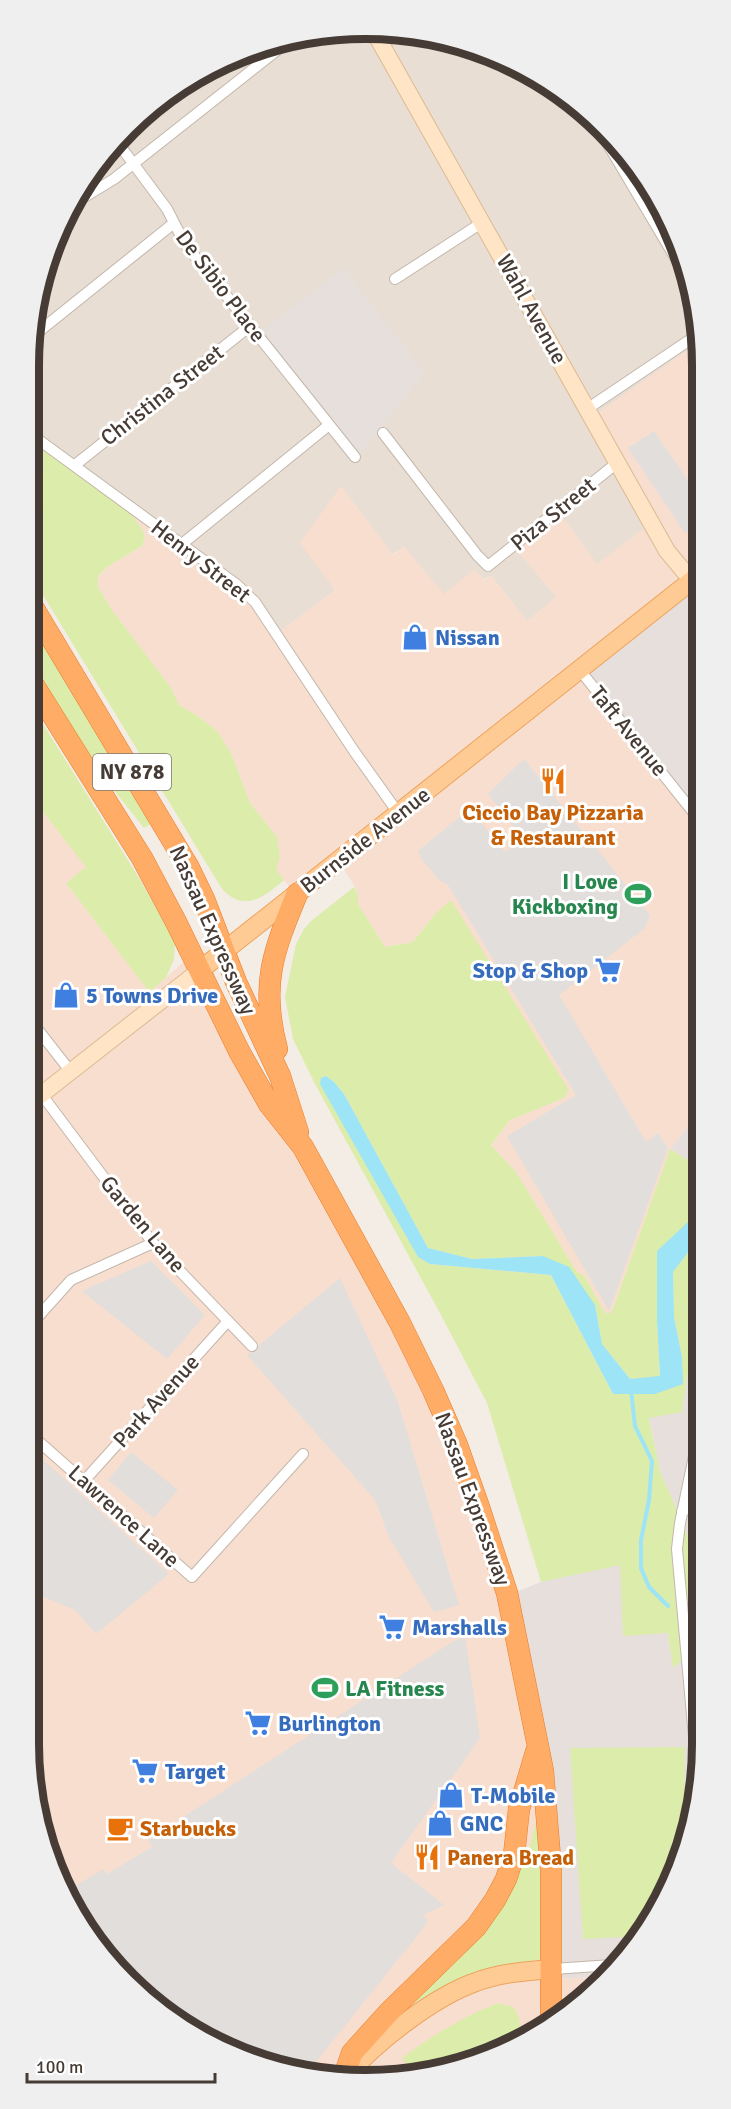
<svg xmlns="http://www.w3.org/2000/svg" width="731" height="2109" viewBox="0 0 731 2109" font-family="Signika,sans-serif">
<rect width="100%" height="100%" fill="#f4ede6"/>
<!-- residential -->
<path fill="#e9ded3" d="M321 31 452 40 534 74 619 143 668 217 700 321V345L698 343 649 525 597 565 559 513 557 598 527 621 491 576 444 595 404 547 335 590 279 632 29 437V365L40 279 98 161 197 74Z"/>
<!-- commercial -->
<path fill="#f8decf" d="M698 343 701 1111 670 1149 611 1314 605 1313 584 1275 577 1272 516 1172 491 1145 510 1120 564 1098 435 914 413 942 385 947 358 904V895L355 887 339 861 296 894 275 870 280 856 277 837 250 803 232 755 218 732 198 716 179 705 171 688 112 610 98 587V576L107 567 142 546 145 537 142 529 129 511 263 607 280 631 335 590 300 543 341 486 393 555 404 547 444 594 475 569 484 580 491 576 527 621 556 597 515 548 559 512 597 564 649 525 589 419Z
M28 794 87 867 66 883 150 992 191 955 370 1257 506 1596 542 1798 526 1860 511 1889 454 1982 481 1971 551 1957V1979L599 1977 553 2024 452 2069 322 2078 216 2046 112 1966 54 1872 28 1743Z"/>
<!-- industrial -->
<path fill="#e6dfdb" d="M343 267 425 373 360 454 261 332Z
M700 574 701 823 579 669Z
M701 1111V1168L670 1149Z
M702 1277V1568L660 1471 649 1417 682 1412 693 1339 697 1279Z
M620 1564 668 1633 673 1667 697 1646 702 1743 691 1830 646 1931 599 1977 550 1979 542 1798 506 1596 541 1582Z"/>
<!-- green -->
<path fill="#dcecab" d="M29 437 129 511 142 529 145 537 142 546 107 567 98 576V587L112 610 171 688 179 705 198 716 218 732 232 755 250 803 277 837 280 856 276 870 284 880C264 897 245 913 222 889L29 572Z
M28 612 154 822 144 828 97 769 29 662Z
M28 700 139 878 175 942 174 959 166 978 149 992 66 883 86 867 29 794Z
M354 887 358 895V904L385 947 413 942 435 914 451 900 569 1090 564 1098 510 1120 491 1145 516 1172 577 1272 584 1275 605 1313H611L614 1306 670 1149 701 1168V1216L690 1220 657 1321 660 1377 630 1379 602 1344 595 1305 543 1256 472 1259 428 1248 344 1094 334 1082 326 1076 321 1078 430 1264 551 1275 613 1394H655L682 1357 674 1317 673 1271 698 1239 701 1238 702 1277 697 1279 693 1339 682 1412 649 1418 660 1471 702 1568V1717L697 1647 673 1668 668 1633 623 1636 620 1565 541 1582 487 1403 441 1315 314 1082 293 1039 285 997 296 944 304 929 311 921Z
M685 1747 684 1847 646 1931 641 1936 583 1939 570 1748Z
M542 1798 551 1957 481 1971 454 1982 391 2015 511 1889 526 1860Z
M499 2003 513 2007C521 2017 520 2026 520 2039L461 2065 440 2061 434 2070C420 2071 411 2071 402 2058 432 2036 463 2016 499 2003Z"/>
<!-- parking -->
<path fill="#e2dedb" d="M654 431 700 498V536L694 528 685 533 628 448Z
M524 759 650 915 645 928 559 995 646 1142 658 1133 668 1148 609 1311 507 1136 576 1095 448 885 439 880 420 857 418 851 463 814 468 820 475 815 505 852 523 838 488 794Z
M151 1261 205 1315 167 1359 82 1291Z
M340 1278 398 1402 459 1605 434 1612 388 1535 376 1501 247 1355Z
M29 1447 169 1574 96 1634 75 1610 34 1593 29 1589Z
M131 1452 178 1490 154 1518 108 1480Z
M465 1636 480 1738 391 1863 444 1905 423 1915 428 1922 307 2073 216 2046 112 1966 66 1892 103 1869 107 1874 152 1847 148 1840 452 1642Z"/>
<!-- water -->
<path fill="#9de4f6" d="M326 1076 334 1082 344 1094 428 1248 472 1259 543 1256 569 1267 595 1305 602 1344 630 1379 660 1376 657 1321V1251L690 1220 701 1216V1238L698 1239 673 1272 674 1317 682 1357 683 1384 655 1394H613L551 1275 430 1264 418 1257 320 1084 321 1078Z
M440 2061 461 2065 452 2069 434 2070V2065Z"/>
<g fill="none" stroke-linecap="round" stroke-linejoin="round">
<!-- stream -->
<path stroke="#9de4f6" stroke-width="4" d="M631 1390 635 1426 652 1461 649 1500 641 1540V1568L649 1587 668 1606
M695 1617 702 1618"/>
<!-- street casing -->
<g stroke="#c3b6ab" stroke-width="12">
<path id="street" d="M597 126 685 274
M118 143 167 209 185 244 355 457
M78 201 114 179 285 44
M395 279 483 222
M32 337 174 223
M587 409 700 333
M28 432 236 584 255 602 354 751 399 814
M383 433 477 555 488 566 617 463
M75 465 250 326
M182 544 329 425
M579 669 701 822
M28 1017 71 1072
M42 1095 153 1243 252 1346
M28 1328 71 1280 153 1243
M28 1432 192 1577 303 1454
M84 1481 228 1321
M682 1511 702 1504
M696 1791 694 1737 677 1549 680 1523 702 1418
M553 1969 612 1965"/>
</g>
<!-- secondary casing -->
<g stroke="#dbba94" stroke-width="18">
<path id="secondary" d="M376 35 667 551 692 581
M28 1105 199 971"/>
</g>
<!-- primary casing -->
<g stroke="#eda35c" stroke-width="20">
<path id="primary" d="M199 971 700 574
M346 2076C376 2042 433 1997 476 1982 500 1973 527 1971 553 1969"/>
</g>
<!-- highway casing -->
<g stroke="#e97c2b" stroke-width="22">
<path id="highway" d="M28 599 189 868 204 899 236 982 280 1076 298 1132
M28 676 142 858 176 922 239 1051 269 1104 303 1147 400 1323 433 1390 457 1445 479 1507 507 1593 543 1771 551 1870V2024
M277 1049C260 985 273 952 297 894
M344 2076 352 2053 389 2012 476 1927 495 1900 506 1879 514 1855 519 1809 536 1752"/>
</g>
<!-- street -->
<use href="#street" stroke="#fff" stroke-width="10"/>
<!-- secondary -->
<use href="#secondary" stroke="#ffe5c5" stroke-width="16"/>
<!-- primary -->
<use href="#primary" stroke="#ffcb94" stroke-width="18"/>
<!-- highway -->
<use href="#highway" stroke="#ffad66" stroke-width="21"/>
</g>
<!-- icons -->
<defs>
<g id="shop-bare" transform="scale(2.07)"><path d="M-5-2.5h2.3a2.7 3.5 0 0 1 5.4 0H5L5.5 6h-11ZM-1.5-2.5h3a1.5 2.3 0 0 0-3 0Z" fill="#3f7fe0" stroke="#fff" stroke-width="2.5" paint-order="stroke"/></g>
<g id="restaurant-bare" transform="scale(2.07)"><path d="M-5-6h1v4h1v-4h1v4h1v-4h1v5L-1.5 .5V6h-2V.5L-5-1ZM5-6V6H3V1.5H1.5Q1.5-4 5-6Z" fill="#e8710a" stroke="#fff" stroke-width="2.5" paint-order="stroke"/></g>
<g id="stadium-bare" transform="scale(2.07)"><path d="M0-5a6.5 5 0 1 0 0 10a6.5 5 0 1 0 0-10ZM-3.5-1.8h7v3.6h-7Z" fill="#2e9e5b" stroke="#fff" stroke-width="2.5" paint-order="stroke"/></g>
<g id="supermarket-bare" transform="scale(2.07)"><path d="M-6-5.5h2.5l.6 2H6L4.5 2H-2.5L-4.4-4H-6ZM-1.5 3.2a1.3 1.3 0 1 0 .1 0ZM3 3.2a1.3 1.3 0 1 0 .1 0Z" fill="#3f7fe0" stroke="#fff" stroke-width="2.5" paint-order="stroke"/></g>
<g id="cafe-bare" transform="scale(2.07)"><path d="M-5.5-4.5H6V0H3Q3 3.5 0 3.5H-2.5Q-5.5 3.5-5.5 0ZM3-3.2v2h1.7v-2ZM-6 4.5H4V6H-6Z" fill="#e8710a" stroke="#fff" stroke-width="2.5" paint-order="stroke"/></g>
</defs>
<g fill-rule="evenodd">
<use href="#shop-bare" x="415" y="637"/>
<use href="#restaurant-bare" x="553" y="781"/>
<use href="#stadium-bare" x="638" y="894"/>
<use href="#supermarket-bare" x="608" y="970"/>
<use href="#shop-bare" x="66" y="995"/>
<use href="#supermarket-bare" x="392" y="1627"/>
<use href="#stadium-bare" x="325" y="1688"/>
<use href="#supermarket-bare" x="258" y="1723"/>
<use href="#supermarket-bare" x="145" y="1771"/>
<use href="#shop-bare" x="451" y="1795"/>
<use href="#shop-bare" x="440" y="1823"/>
<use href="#cafe-bare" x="120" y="1828"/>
<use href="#restaurant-bare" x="427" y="1857"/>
</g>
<g text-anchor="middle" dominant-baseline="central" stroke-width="6" stroke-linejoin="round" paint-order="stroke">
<!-- shield labels -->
<rect fill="#fff" stroke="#7e7672" stroke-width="1.5" x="93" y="754" width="78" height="36" rx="4.5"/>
<g font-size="21" font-weight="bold" fill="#473c35">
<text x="132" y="772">NY 878</text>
</g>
<!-- street labels -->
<g font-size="22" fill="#473c35" stroke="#fff">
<text transform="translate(221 286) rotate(53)">De Sibio Place</text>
<text transform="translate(532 309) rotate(61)">Wahl Avenue</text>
<text transform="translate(162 395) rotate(-38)">Christina Street</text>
<text transform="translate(553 514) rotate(-39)">Piza Street</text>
<text transform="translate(201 561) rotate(38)">Henry Street</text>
<text transform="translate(629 731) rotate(51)">Taft Avenue</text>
<text transform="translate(365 840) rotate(-38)">Burnside Avenue</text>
<text transform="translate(213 930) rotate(66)">Nassau Expressway</text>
<text transform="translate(143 1224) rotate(50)">Garden Lane</text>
<text transform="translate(156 1401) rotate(-48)">Park Avenue</text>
<text transform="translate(473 1499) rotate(70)">Nassau Expressway</text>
<text transform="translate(124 1516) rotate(42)">Lawrence Lane</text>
</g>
<!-- shop labels -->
<g font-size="22" font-weight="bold" fill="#366cbe" stroke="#fff" text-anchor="start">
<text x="435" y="637">Nissan</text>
<text x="588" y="970" text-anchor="end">Stop &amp; Shop</text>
<text x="86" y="995">5 Towns Drive</text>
<text x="412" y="1627">Marshalls</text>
<text x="278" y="1723">Burlington</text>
<text x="165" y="1771">Target</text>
<text x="471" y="1795">T-Mobile</text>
<text x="460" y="1823">GNC</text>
</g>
<!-- food labels -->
<g font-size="22" font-weight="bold" fill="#c56008" stroke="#fff" text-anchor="start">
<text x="553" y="812" text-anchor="middle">Ciccio Bay Pizzaria<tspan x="553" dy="25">&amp; Restaurant</tspan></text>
<text x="140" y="1828">Starbucks</text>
<text x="447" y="1857">Panera Bread</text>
</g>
<!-- leisure labels -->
<g font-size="22" font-weight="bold" fill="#27864d" stroke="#fff" text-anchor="end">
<text x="618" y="881">I Love<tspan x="618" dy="25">Kickboxing</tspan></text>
<text x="345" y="1688" text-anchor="start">LA Fitness</text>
</g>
</g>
<!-- crop -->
<path d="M0 0H731V2109H0ZM365 39H366A326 326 0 0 1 692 365V1744A326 326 0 0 1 366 2070H365A326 326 0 0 1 39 1744V365A326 326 0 0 1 365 39Z" fill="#f0efef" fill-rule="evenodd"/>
<path fill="none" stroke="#473c35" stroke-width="8" d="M365 39H366A326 326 0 0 1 692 365V1744A326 326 0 0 1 366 2070H365A326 326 0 0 1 39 1744V365A326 326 0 0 1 365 39Z"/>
<!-- scale -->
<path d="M27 2073v9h188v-9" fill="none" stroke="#473c35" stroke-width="3"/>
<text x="36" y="2073" font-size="18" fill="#473c35" stroke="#ffffff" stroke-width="4.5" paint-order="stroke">100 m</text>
</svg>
